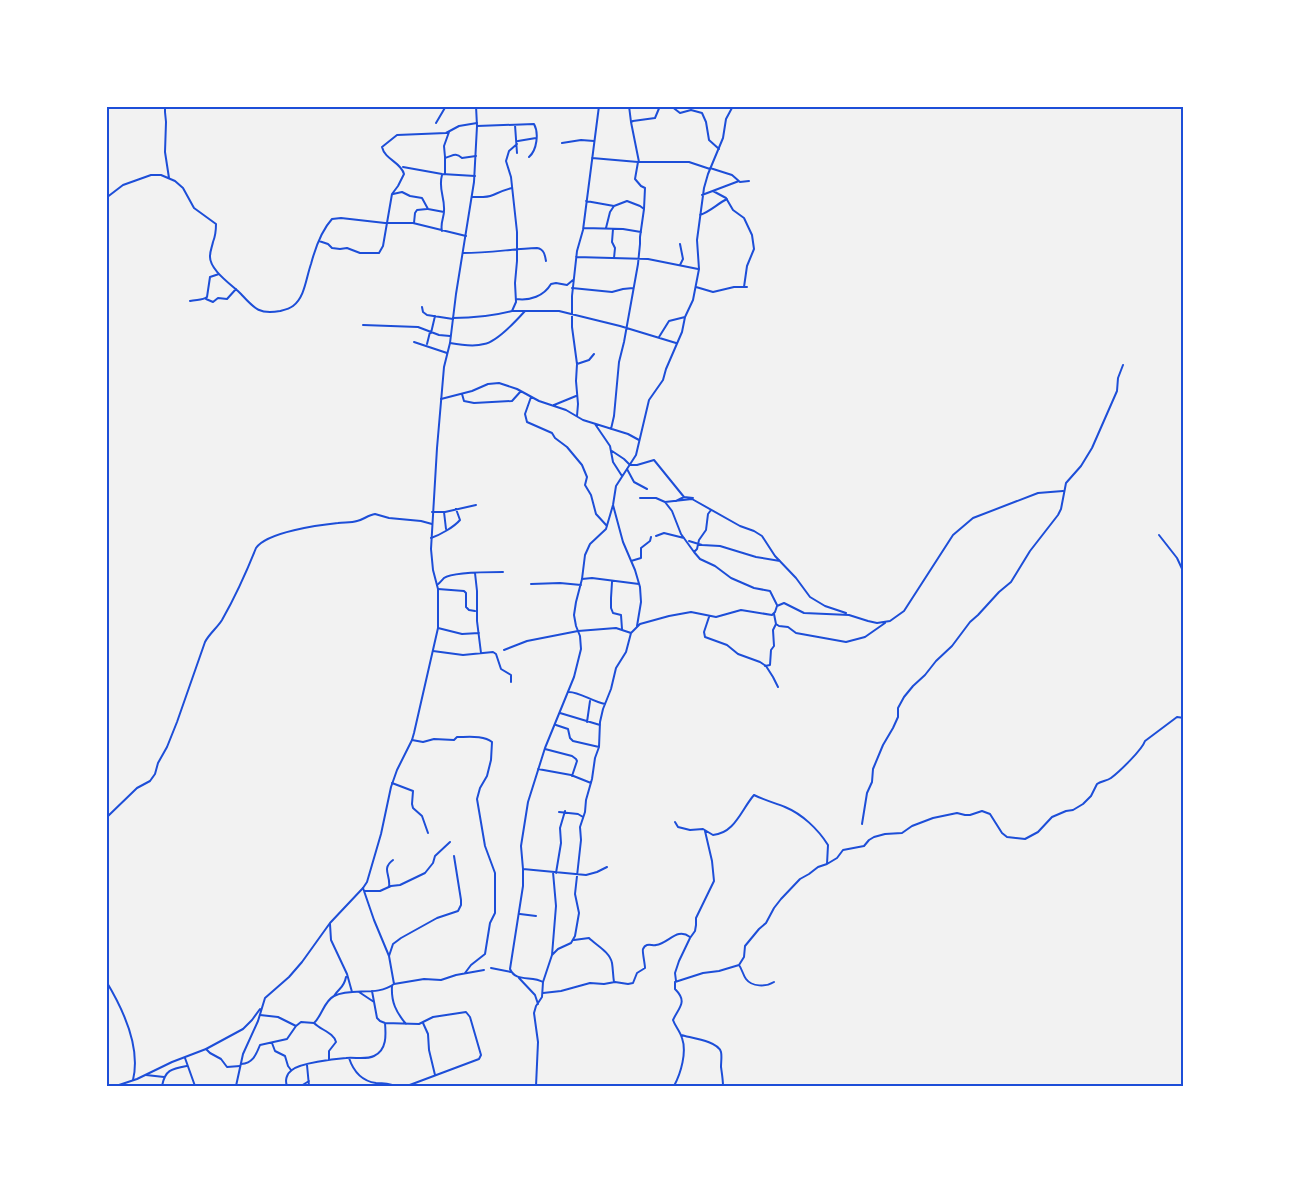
<svg xmlns="http://www.w3.org/2000/svg" width="1290" height="1193" viewBox="0 0 1290 1193" font-family="'Golos Text',sans-serif">
<rect width="100%" height="100%" fill="#f2f2f2"/>
<g fill="none" stroke-linecap="round" stroke-linejoin="round">
<!-- minor -->
<path stroke="#1d4ed8" stroke-width="2" d="M165 106V112L166 122 165 152 169 178
M629 106 631 122
M671 106 680 113 691 110 702 113 706 122 709 140 719 149
M436 123 446 106
M515 125 517 153
M477 126 534 124C539 133 537 150 529 157
M518 141 536 138
M562 143 581 140 594 141
M445 158C453 156 455 152 462 158L476 156
M592 158 638 162H689L710 169
M639 162 631 122 633 121 655 118 660 106
M403 167 442 174 475 176
M710 168 732 175 740 182 749 181
M445 174V157L444 146 449 132
M713 191 726 198 733 210 744 218 752 235 754 249 747 266 744 287
M393 194 402 192 410 196 422 198 428 209 444 212
M702 195 739 181
M472 197C479 197 486 198 493 195 500 192 504 190 512 188
M106 198 123 185 151 175H161L175 181 183 188 194 208 216 224C216 230 215 237 213 242 212 247 210 251 210 256 209 270 232 285 241 294 254 308 259 315 280 311 284 310 289 309 293 306 305 297 306 278 311 264 315 249 321 231 332 219L341 218 385 223H413L466 236
M586 201 614 206 627 201 640 206 644 209
M700 215C711 211 717 204 727 199
M414 223 415 213 417 210 427 209
M584 228 623 229 641 232
M606 228 610 212 614 206
M613 229 612 242 615 248 614 258
M442 231C440 223 444 218 444 211 445 197 438 189 442 175
M319 241 328 244 332 248 340 249 347 248 360 253H379L383 246 392 194 398 186 404 174C401 162 385 160 382 147L397 135 446 133 459 126 477 123
M680 244 683 259 680 265
M463 253C489 253 512 249 537 248 544 249 545 255 546 261
M576 257 648 259 698 269
M696 287 713 292 734 287H747
M572 288 612 292 623 289 633 288
M206 299 213 302 218 298 227 299 236 289
M516 299C530 301 544 296 551 284L556 283 567 285 573 280
M190 301C196 299 202 301 207 297L210 277 219 274
M422 307 423 312 427 315 453 319
M512 311H559L620 326 676 343
M453 318C473 318 493 316 512 311L516 302 515 283 517 261V232L511 177 506 161 509 151 517 144
M363 325 418 327 439 335 450 336
M431 333 435 316
M659 337 669 321 685 317
M414 342 447 353
M450 343C461 345 474 347 484 344 497 342 516 321 525 311
M427 344 430 332
M577 364 589 360 594 354
M462 394 464 401 474 403 512 401 521 391
M531 397 525 414 527 422 552 433 555 438 567 447 582 465 587 477 585 485 591 495 596 514 607 526
M441 399 472 391 488 384 499 383 517 389 539 401 566 410 583 420 628 434 639 440
M554 405 576 396
M577 416 578 404 576 381 577 364 572 327V296L577 251 583 230 599 106
M595 424 610 446 613 462 622 476
M611 429 614 416 619 362 624 342 638 264 640 244V237L644 209 645 188 641 186 635 179 638 162
M612 451 624 459 630 465H637L654 460 684 497
M627 469 634 482 647 489
M640 498H656L665 502 692 499 740 526 754 531 762 536 775 556 796 578 810 597 825 606 846 613
M676 501 684 497 693 498
M665 502 672 511 681 534 694 552 700 559 715 566 731 578 754 588 770 591 777 605
M613 505 623 542 635 570 640 587 641 602 637 626
M432 512H445L476 505
M444 512 446 529
M1159 535 1177 558 1184 573
M656 536 664 533 684 538
M431 538C440 535 454 527 460 520L456 509
M689 541 702 545 720 546 756 557 780 561
M694 552 697 549 699 540 706 530 708 514 711 510
M631 561 641 558V548L650 541 651 537
M475 573 477 591V621L481 653
M582 579 592 578 639 584
M612 582 611 598V608L613 613 621 615 622 629
M531 584 560 583 581 585
M437 585C440 583 442 580 444 578 452 572 492 572 503 572
M438 589 464 591 466 593V607L469 610 475 611
M774 614 776 624 779 626 788 627 796 633 846 642 865 637 885 623
M709 617 704 632 705 637 727 645 738 654 760 662 766 666 773 677 778 687
M438 628 462 634 479 633
M504 650 527 641 578 631 616 628 631 633
M433 651 463 655 493 652 496 654 501 669 511 675V682
M765 666 770 665 771 650 774 646 773 630 776 624
M568 692C578 691 593 702 605 704
M560 713 600 725
M587 722 590 701
M556 725 568 729 570 738 573 741 599 747
M412 740 423 742 434 739 454 740 457 737C468 737 484 735 492 742L491 760 487 776 480 788 477 799 485 846 495 873V913L490 923 485 954 471 965 465 973
M545 749 572 756 576 759 577 761 572 776
M538 769 571 775 591 783
M392 783 413 791 412 804 413 808 422 816 428 833
M559 812 578 814 583 817
M106 818 137 788 150 781 155 774 158 763 167 747 177 722 205 642C209 634 217 628 222 620 235 597 246 573 256 548 267 532 319 525 338 523 344 522 351 523 357 521 363 520 368 515 375 514L389 518 421 521 432 524
M675 822 678 827 690 830 703 829 713 835C735 833 741 810 754 795 764 800 775 803 785 807 802 814 818 829 828 845L827 864
M862 824 867 793 872 782 873 769 883 745 893 728 898 717V708L904 697 913 686 925 675 936 661 952 646 970 622 978 615 999 592 1011 582 1030 551 1058 515 1061 509 1066 483 1081 466 1092 448 1117 391 1118 378 1123 365
M523 869 586 875 597 872 607 867
M556 873 561 843 560 828 565 811
M389 887C391 875 381 869 393 860
M364 891H380L391 886 400 885 425 873 433 863 435 856 450 842
M520 914 536 916
M330 924 331 940 347 974 352 992
M574 940 589 938C596 945 610 952 612 963 613 969 613 976 614 982
M552 955 556 906 553 872
M389 956 393 944 401 938 437 918 458 911 461 905V900L454 856
M739 965C742 969 743 975 746 979 752 987 766 987 774 982
M491 968 511 972
M519 978 535 995 538 1004
M106 981C123 1009 141 1047 133 1080
M676 981 675 973 679 961 690 938 695 931 696 925V918L714 881 712 861 705 831
M543 982 552 955 558 949 571 943 575 936 579 913 575 894 581 840 580 827 585 812 586 800 592 779 595 758 599 747 600 722 603 709 611 689 616 668 626 652 631 633 640 624 669 616 691 612 716 617 741 610 772 615 775 612 777 606 784 603 804 613 849 615 868 621 877 623 890 621 904 611 953 535 973 518 1038 493 1063 491
M394 984 424 979 441 980 456 975 484 970
M392 986C391 1002 396 1012 406 1024
M372 991 377 1018 380 1021 385 1023 419 1024 433 1017 466 1012 470 1017 481 1055 479 1059 407 1086
M359 992 374 1002
M543 993 561 991 590 983 604 984 615 982 628 984 633 983 637 973 645 968C645 964 642 951 643 949 646 942 652 946 656 945 669 943 677 927 690 937
M334 996C339 988 344 988 346 977
M260 1015 278 1017 296 1026
M314 1023C321 1030 334 1033 336 1042L329 1051V1060
M423 1023 428 1034 429 1050 435 1075
M681 1035C691 1038 718 1041 721 1052 722 1056 721 1062 721 1067 722 1074 723 1080 723 1086
M272 1043 275 1051 285 1056 288 1066 291 1070
M206 1049 210 1053 221 1059 227 1067 240 1066
M185 1058 195 1086
M349 1058C353 1070 361 1081 376 1083 383 1083 388 1083 395 1086
M241 1064C253 1063 256 1055 260 1045L287 1039 296 1026 301 1022 314 1023C322 1016 324 1001 334 996 352 987 377 997 394 984L389 956 374 920 363 888
M307 1065 309 1086
M146 1075 164 1077
M162 1086C165 1070 171 1069 187 1066
M287 1086C285 1081 286 1074 292 1070 300 1063 334 1059 346 1058 355 1057 366 1060 374 1056 387 1050 386 1035 385 1023
M301 1086 309 1081
M536 1086 538 1042 534 1013 536 1006 542 997 543 982C532 975 516 983 510 969L523 886V869L521 846 528 802 545 748 574 677 581 649 580 636 576 626 574 615 576 602 582 579 585 555 590 544 606 529 613 505 616 486 636 455 649 400 663 380 666 369 682 332 685 317 693 300 699 269 697 240 704 188 708 174 723 138 726 119 733 106
M674 1086C681 1073 687 1052 682 1038 680 1031 675 1026 673 1020 679 1007 688 1002 675 989V982L703 973 719 971 739 965 744 957 745 946 759 929 766 923 774 908 781 899 800 879 809 874 818 867 827 864 837 858 843 850 864 846 869 840 874 837 885 834 902 833 912 826 933 818 957 813 965 815H970L982 811 990 814 1002 833 1007 837 1025 839 1038 832 1052 817 1066 811 1073 810 1083 804 1091 796 1097 784C1101 781 1107 781 1111 778 1119 772 1142 750 1145 741L1177 717 1184 718"/>
<!-- tertiary -->
<path stroke="#1d4ed8" stroke-width="2" d="M108 1086 119 1085 137 1079 172 1062 206 1049 243 1029 252 1020 260 1009
M236 1086 243 1054 258 1021 265 998 289 977 302 962 330 923 363 888 367 882 381 834 391 787 397 770 412 740 414 733 438 628V589L433 570 431 549 437 448 444 367 450 343 456 294 474 182 477 126 476 106"/>
</g>
<!-- border -->
<rect width="1290" height="1193" fill="none" stroke="#ffffff" stroke-width="216"/>
<rect x="108" y="108" width="1074" height="977" fill="none" stroke="#1d4ed8" stroke-width="2"/>
</svg>
